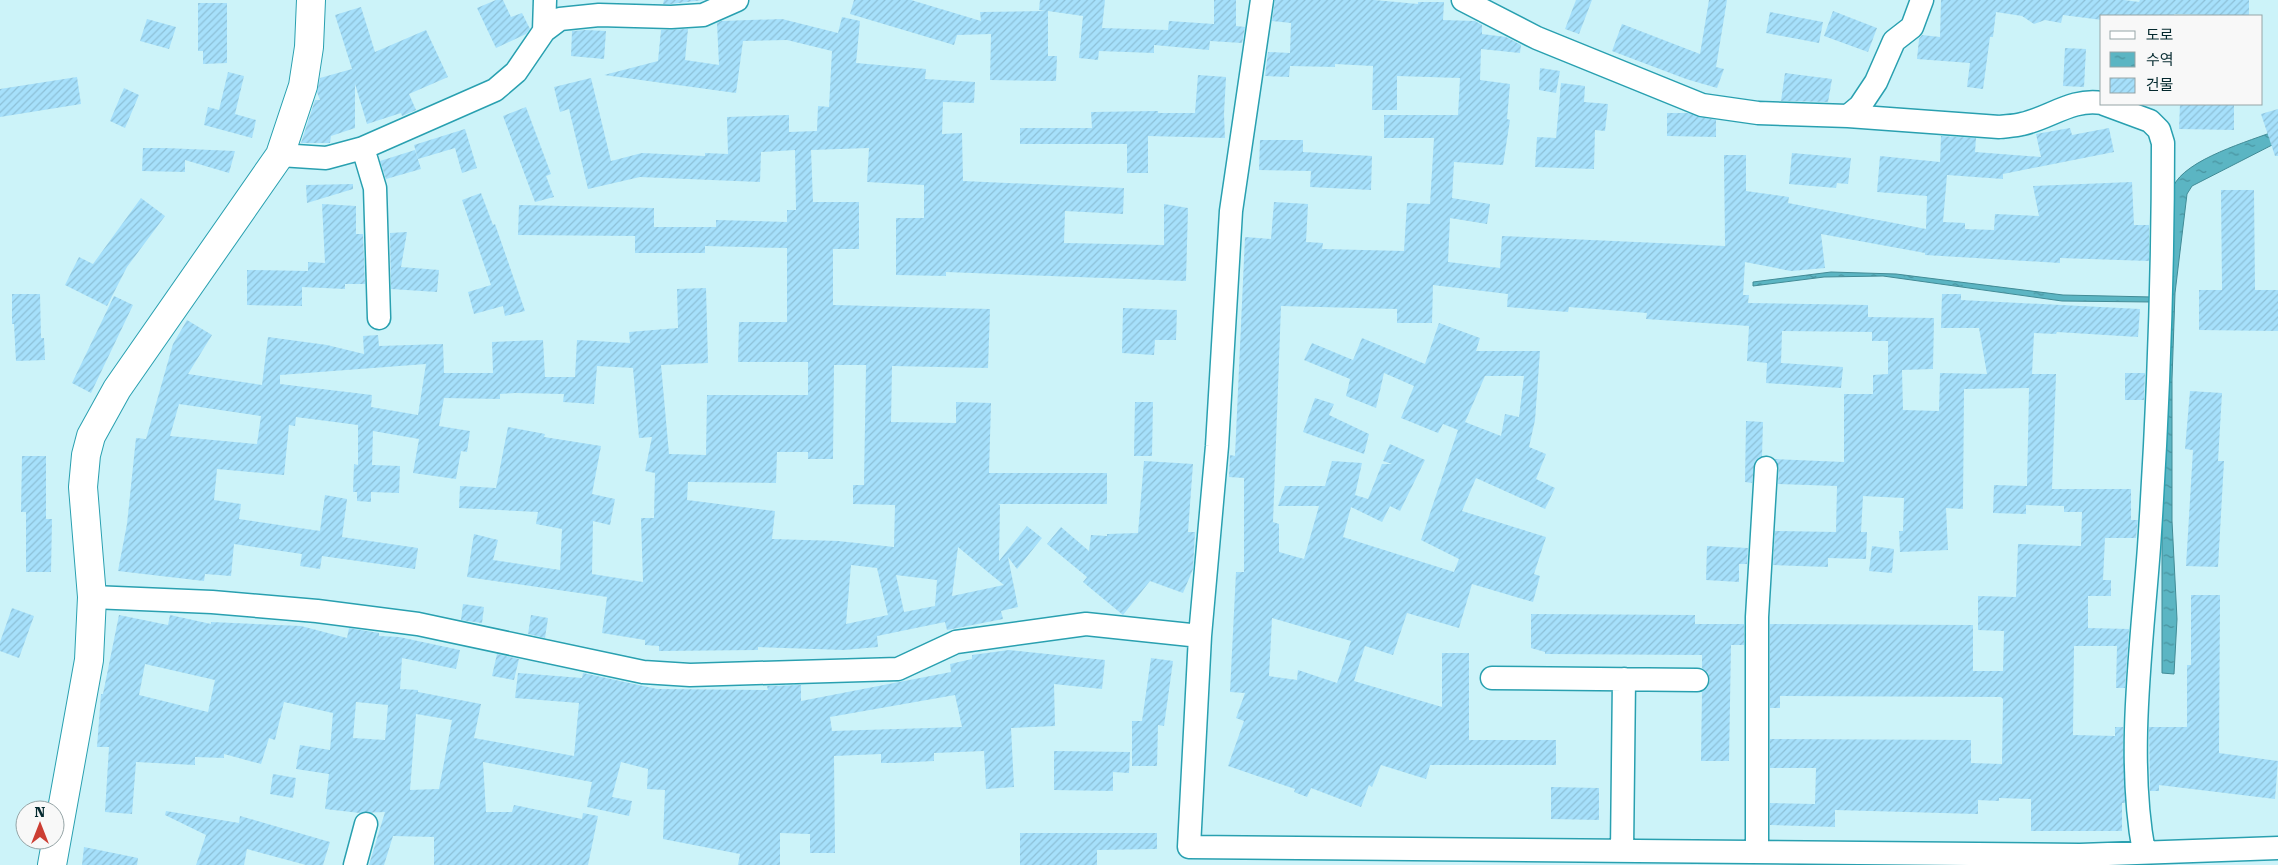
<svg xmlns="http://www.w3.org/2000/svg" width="2278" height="865" viewBox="0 0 2278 865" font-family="'Roboto Serif','Noto Sans KR',serif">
<defs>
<pattern id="water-ripples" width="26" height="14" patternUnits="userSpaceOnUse" patternTransform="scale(1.25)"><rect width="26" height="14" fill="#5bb5c3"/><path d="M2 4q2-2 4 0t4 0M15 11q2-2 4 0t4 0" fill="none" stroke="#49939f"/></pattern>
<pattern id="building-hatch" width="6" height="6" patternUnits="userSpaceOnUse" patternTransform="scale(1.25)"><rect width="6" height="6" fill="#a6e0fb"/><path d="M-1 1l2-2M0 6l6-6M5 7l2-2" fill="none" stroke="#8dc0d7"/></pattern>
</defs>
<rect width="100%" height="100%" fill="#ccf3f9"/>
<!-- water -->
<path fill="url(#water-ripples)" stroke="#418b96" d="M2278 130V142L2192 186 2187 194 2175 293 2172 379V521L2177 619 2174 674 2162 673V514L2173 187C2185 159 2250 141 2278 130Z
M1831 272 1896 274 2063 295 2152 297 2151 302 2062 301 1883 276 1824 277 1753 286V282Z"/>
<!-- building -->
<path fill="url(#building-hatch)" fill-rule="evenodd" d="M496 0H503L511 17 522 13 530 29 526 34 496 48 477 8Z
M664 0H704L671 4H663Z
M854 0H911L981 21 980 12 1046 11 1039 10 1040 0H1105L1102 28 1168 30 1169 21 1214 24V0H1236V26L1245 27 1242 43 1210 41 1209 50 1154 45V53L1099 51 1098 60 1079 58 1083 16 1048 11V56H1057L1056 81 990 80 991 34 957 35 954 45 850 14Z
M1275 0H1374L1418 4V2H1444L1443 20 1475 21 1482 25V34L1506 37 1521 45 1520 53 1481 49 1480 80 1510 84 1507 119 1510 120 1503 165 1454 162 1452 198 1490 204 1487 224 1450 218 1448 262 1500 268 1502 236 1725 246 1724 155H1746V191L1789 197 1788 203 1926 229 1927 196 1877 192 1880 156 1940 162 1941 136 1976 138 1975 152 2041 157 2036 134 2070 128 2072 135 2109 128 2114 152 2003 174V179L1947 175 1943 222 1965 223V229L1994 230 1995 214 2039 216 2033 186 2132 182 2134 225H2149V261L2060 258V263L1925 255V253L1821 234 1825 268 1791 271 1745 262 1743 295H1749L1748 303 1868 305V317L1934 318 1933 369 1902 370 1903 410 1939 411 1940 373 1987 374 1979 328H1941L1942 294H1961V300L2140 309 2138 337 2057 332 2056 334 2034 333 2032 374H2056L2052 489H2131V520H2138L2136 538H2105L2103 580H2111V596H2088V628L2129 629 2125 688H2116L2117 646H2074L2073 735 2115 736V727H2123L2125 803H2122V831H2031V799L1999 798V801L1978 800V814L1835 810V827L1770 825V803L1815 804 1816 768H1770V739L1971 740V763L2002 764 2003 699 2001 697 1780 696V708H1770V624L1973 625V671H2003L2004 631 1978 630V596L2016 597 2018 544 2081 546 2082 512H2064V506L2026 505V514L1993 513 1994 485 2027 486 2029 388 1964 389 1963 509 1946 508 1948 550 1900 552 1899 531H1903L1904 498 1863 496 1861 532H1867L1866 559 1828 558V567L1773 565 1775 531 1836 532 1837 486 1778 484 1779 468 1775 459 1844 462V394H1873V375L1888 374V341H1872V332L1782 331 1781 363 1843 367 1841 388 1766 383 1767 363 1747 361 1749 326 1646 319 1647 313 1569 307 1568 312 1507 307 1508 294 1433 285 1432 323H1397V309L1281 306 1273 522 1279 524V552L1304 559 1319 506H1278L1285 486H1325L1332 461 1362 463 1355 495 1368 499 1382 464H1392L1383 461 1390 444 1425 460 1400 511 1390 506 1382 522 1351 507 1343 537 1454 572 1459 559 1421 540 1458 430 1443 424 1438 433 1401 418 1414 386 1384 373 1376 408 1346 396 1350 379 1304 360 1312 343 1353 360 1362 338 1425 364 1439 323 1480 338 1476 351H1540L1535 420 1529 447 1546 454 1536 479 1555 488 1545 509 1476 478 1462 511 1546 537 1534 574 1540 576 1533 602 1472 584 1459 628 1407 613 1393 655 1365 646 1354 681 1442 707V653H1469V740H1556V765H1430L1426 779 1381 765 1372 787 1369 785 1361 807 1311 788 1307 797 1294 792 1295 789 1228 766 1244 721 1236 718 1245 693 1230 692 1236 572H1244V478L1229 477 1230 455 1235 456 1245 237 1271 239 1274 202 1308 204 1306 242 1323 243 1322 249 1404 251 1407 203 1430 204 1434 138H1384V115H1458L1460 78 1397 76V110H1372L1373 66 1335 64V67L1290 66 1289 77 1265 76 1268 52 1290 53 1291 23 1272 21ZM1485 376H1524L1519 417 1505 414 1501 436 1465 422ZM1272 618 1351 641 1337 683 1298 670 1297 680 1269 676Z
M1576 0H1592L1579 34 1565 29Z
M1709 0H1727L1716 67 1724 69 1717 88 1686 79 1612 51 1622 24 1700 54Z
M1941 0H2124L2139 2 2140 0H2249V16L2174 14V16H2102V20L2063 15 2061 23 2045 20 2034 24 2022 16 1996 12 1993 37H1990L1983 89 1967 87 1970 63 1917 59 1919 39 1922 35 1940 37Z
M198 3H227V63L203 64V51H198Z
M361 7 375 52 426 30 448 77 409 94 416 110 402 116 401 113 367 124 355 84V128L331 136 330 143H301L315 100H320L317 92 320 78 352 69 335 15Z
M1833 11 1877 28 1868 52 1824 36Z
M1770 12 1823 22 1819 43 1766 33Z
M842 17 860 21 856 63 926 69 925 79 975 82 974 103 943 102 942 134 962 133 963 181 1124 188 1123 214 1065 211 1064 243 1164 245V204L1188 208 1186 281 946 272V276L896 275V218H924V185L867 182 869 148 811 150 813 202H859V249H833V305L990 309 988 368 892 366 891 422 956 423V402L991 403 989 473H1107V504H998L1000 505 999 561 1027 526 1042 538 1017 569 1008 557 1018 607 1001 611 1003 619 947 630 945 622 877 636 878 647 844 650 758 647V650L659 651V646L645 645V640L602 633 607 597 467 577 474 534 498 540 493 560 560 570 562 529 536 524 538 512 459 508 460 486 496 488 508 427 545 434 544 437 601 446 592 494 615 499 610 525 593 521 592 574 643 582 641 518H654L655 473 645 471 652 437 639 438 633 368 597 366 594 404 563 402 564 394 515 393 500 394V399L444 398 439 426 470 431 467 452 461 451 456 479 413 473 419 439 373 431 372 465 400 466 399 493 371 492V502L357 501V492H353L354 464 358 465V425L296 417 295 426 289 425 284 475 217 469 214 500 241 504 239 519 320 531 325 495 347 499 342 537 418 548 415 569 322 556 320 569 300 566 302 554 234 544 231 576 205 574 204 581 118 571 127 524 136 438 146 439 173 344 187 320 212 335 188 374 262 385 268 337 327 345 364 354 363 336 378 335 379 346 443 344 444 373H493L492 342 543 340 545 377H575L577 340 630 343 629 332 678 328 677 289 706 288 708 363 661 365 669 454 706 455 707 395H808V362H738L739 322H787V248L705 246V253H635V236L518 235 519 205 654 208V227H716V220L787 222V210H796L795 150 761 152 760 182 640 177 588 189 569 109 560 112 554 87 591 78 611 161 642 153 705 156V153L728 154 727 117 789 115V132L817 131 818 106 829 107 832 51 787 40 743 41 736 93 604 75 658 61 661 30 688 29 685 60 719 65 717 23 721 21 782 19 838 33ZM426 364 418 415 371 407 372 395 280 384V375ZM834 365H866L864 485H853V504L895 505 894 547 838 541 772 539 775 511 687 500 688 482 776 483 777 452H808V459H833ZM179 404 261 416 257 444 170 436ZM958 547 989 573 1004 585 952 596ZM851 565 877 568 888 615 846 624ZM896 575 937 580 935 606 904 612Z
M147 19 176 27 169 49 140 41Z
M586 30 606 31 604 59 571 56 572 31Z
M2065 48 2086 49 2084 87 2063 86Z
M1540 68 1560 71 1556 93 1539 90Z
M228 72 244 76 235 114 256 120 252 138 204 125 208 107 219 110Z
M1785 73 1832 79 1828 102 1781 101Z
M1198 75 1226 77 1224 114 1225 138 1148 136V173H1127V144H1020V128H1092L1091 112 1158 111V113H1195Z
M77 77 81 104 0 117V89Z
M1561 83 1585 86 1584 102 1608 104 1605 131 1595 130 1594 169 1535 167 1537 137 1556 138Z
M124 88 139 95 125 128 110 121Z
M2180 104H2234V130L2179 129Z
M526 107 551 174 546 176 554 197 535 202 503 116Z
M2278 109V156H2275L2261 114Z
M1667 113H1688L1716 120V137L1667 136Z
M465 129 477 168 462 173 455 148 418 159 414 145Z
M1260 140H1303V152L1372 156 1371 190 1310 187 1311 171 1259 170Z
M143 148H165L235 151 229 173 185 160V172L142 171Z
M415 150 421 169 386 179 380 161Z
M1792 153 1851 158 1848 184 1837 183 1836 188 1789 184Z
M353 184V189L307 203 306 185Z
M2221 190H2254L2255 290H2278V331L2199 330V290H2222Z
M481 193 493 225 495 224 525 311 505 316 503 306 474 314 468 292 491 285 462 200Z
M141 198 165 216 127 267 107 306 65 285 79 257 93 264Z
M322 204 356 206V234H363L365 284H345V289L302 287V306L247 305V270L308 271V262L325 263Z
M407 232 401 267 439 270 437 292 391 289 390 233Z
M12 294H40L41 338H44L45 360 16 361 14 324H12Z
M114 296 133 305 91 393 72 383Z
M1123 308 1177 310 1176 340H1155L1154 355 1122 353Z
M2125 373H2145L2144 400H2125Z
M2190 391 2222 393 2218 461H2224L2218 567 2186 566 2193 450 2185 449Z
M1315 398 1334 404 1329 415 1369 434 1364 454 1303 432Z
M1135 402H1153L1152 456H1134Z
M1746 421 1763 422 1762 456 1755 461 1752 483 1745 482Z
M22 456H46V519H52L51 572H26V512H21Z
M1144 461 1193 464 1188 532H1195L1193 569 1183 593 1150 581 1123 615 1083 582 1087 577 1047 544 1061 527 1089 551 1091 535 1107 536V534L1138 533Z
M1707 546 1748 548 1747 564H1739V582L1706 580Z
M1872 546 1894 549 1892 573 1869 571Z
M2191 595H2220L2219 753 2278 761 2275 799 2159 785V791H2150L2149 727H2187V665H2191Z
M463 604 484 607 482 623 461 620Z
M12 608 34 616 19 658 0 651V642Z
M1531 614 1695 615V624H1744V645H1731L1729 761H1701L1702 692 1708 687 1710 680 1708 673 1702 668V655L1545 654V652L1531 648Z
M119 615 168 625 170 615 211 624V622L301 626 347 638 349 628 379 633V636L399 637 460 650 456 669 402 658 400 689 418 690V692L481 704 474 738 574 756 579 703 515 698 518 673 582 678 583 673 657 689 768 690 767 686 801 685V701L951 672 950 664 972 659V655L1009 650 1105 660 1102 689 1054 684 1055 726 1011 728 1014 787 986 789 984 751 934 753V761L894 763H881V754L834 756 835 853H810V834L780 833V865H738L740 854 663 839 665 790 647 789 648 769 621 762 612 797 632 801 629 816 587 807 592 782 483 762 486 812H512L514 805 582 819 583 813 598 816 588 865H434V837L393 836 384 865H369L385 812 360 813 325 809 329 774 296 769 300 745 330 750 333 713 284 702 275 740 269 738 261 764 224 754V758L195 757V765L136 762 132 814 105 812 109 747H97L101 694H103ZM145 664 215 680 208 712 139 695ZM955 695 962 727 832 731 830 717ZM356 702 388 705 385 740 353 738ZM416 714 452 720 439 789 410 790Z
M531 615 548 618 545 638 528 634Z
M497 654 519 659 514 680 492 676Z
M1151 658 1173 661 1164 726 1158 725 1157 766H1132V721H1142Z
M1054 751 1130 752 1129 773 1113 772V791L1054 790Z
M273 774 296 778 293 798 270 794Z
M1551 787 1599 788V820L1551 819Z
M166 811 239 823 240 816 330 842 323 865H306L247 849 244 865H196L206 835 165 815Z
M1020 833H1157V849L1097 850V865H1020Z
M84 847 138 858 137 865H82Z"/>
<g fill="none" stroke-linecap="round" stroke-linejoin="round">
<!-- minor casing -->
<g stroke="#29a0b0" stroke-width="25">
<path id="minor" d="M1262 0 1231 211 1217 446 1200 636 1189 847 2080 855 2278 848
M1463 0 1537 38 1702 105 1758 113 1848 116 1999 127C2006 126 2015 126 2022 124 2050 118 2072 98 2102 103
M544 31 545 0
M2104 104 2150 121 2159 130 2163 143C2163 278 2158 413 2149 547 2142 644 2126 757 2144 852
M1848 116 1860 106 1876 82 1894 41 1912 27 1922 0
M363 148 375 188 379 318
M280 155 326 158 363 148 495 90 516 72 544 31 560 19 599 15 671 17 703 15 737 0
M92 597 212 602 317 611 418 624 643 672 690 675 898 669 956 642 1086 624 1200 636
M1492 678 1697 680
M1622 851 1624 679
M1757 852V617L1766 468
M355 865 366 824"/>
</g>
<!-- major casing -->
<g stroke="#29a0b0" stroke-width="30">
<path id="major" d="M52 865 89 660 92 597 83 487 86 455 91 436 117 389 280 155 303 86 309 47 311 0"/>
</g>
<!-- minor -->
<use href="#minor" stroke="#fff" stroke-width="22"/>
<!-- major -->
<use href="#major" stroke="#fff" stroke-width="28"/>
</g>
<!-- legend -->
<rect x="2100" y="15" width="162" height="90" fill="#f8f8f8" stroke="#96a5a7"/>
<rect x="2110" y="31" width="25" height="8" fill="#ffffff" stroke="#96a5a7"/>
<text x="2146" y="40" font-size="15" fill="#04292e">도로</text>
<rect x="2110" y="52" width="25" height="15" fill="url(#water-ripples)" stroke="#96a5a7"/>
<text x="2146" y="65" font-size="15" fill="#04292e">수역</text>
<rect x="2110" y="78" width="25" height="15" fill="url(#building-hatch)" stroke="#96a5a7"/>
<text x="2146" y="90" font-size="15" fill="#04292e">건물</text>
<!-- north arrow -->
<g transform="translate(40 825)"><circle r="24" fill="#f8f8f8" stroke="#96a5a7"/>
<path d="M0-4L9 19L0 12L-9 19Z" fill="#cc3e33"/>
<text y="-8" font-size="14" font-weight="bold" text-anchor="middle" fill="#04292e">N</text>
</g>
</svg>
